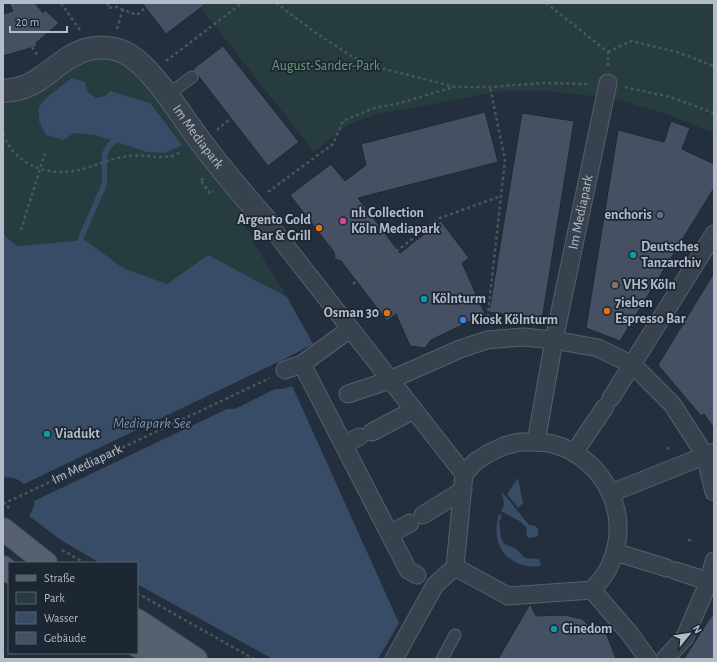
<svg xmlns="http://www.w3.org/2000/svg" width="717" height="662" viewBox="0 0 717 662" font-family="'Alegreya Sans',sans-serif">
<rect width="100%" height="100%" fill="#242f3e"/>
<!-- green -->
<path fill="#263c3f" d="M197 3H714V133L661 112 611 98 548 91H503L374 115 349 124 314 152Z
M101 56 134 66 236 199 245 226 255 241V245L287 297 208 255 167 284 123 268 85 240 17 246 3 234V101L70 65Z"/>
<!-- water -->
<path fill="#394c67" d="M72 78 85 82 88 92 96 98 105 96 110 91 150 103 182 145 165 153 147 152 95 135 74 133 63 140 46 135 39 121V107L47 97Z
M3 234 17 246 85 240 123 268 167 284 208 255 287 297 313 344 279 362 285 370 399 623 378 659H273L137 584V563H100L61 540 29 516C32 511 35 506 34 501 30 486 18 475 3 478Z
M518 478 523 503 518 508 507 494Z
M502 492 529 525 535 526 538 529V535L536 537 528 538 526 534 527 528 521 522 501 511 504 505Z
M499 514 502 516 499 522 501 538 504 544 515 548 525 558 539 559 541 566C509 570 489 545 499 514Z"/>
<!-- pier -->
<path fill="#242f3e" d="M278 362 285 370 292 386 283 389H275L235 409H227L34 501 24 484Z"/>
<g fill="none" stroke-linecap="round" stroke-linejoin="round">
<!-- stream -->
<path stroke="#394c67" stroke-width="5.5" d="M80 240 104 185C107 168 98 154 114 141"/>
</g>
<!-- building -->
<path fill="#455162" stroke="#1f2835" d="M9 3H35L43 13 45 10 59 23 36 43 37 46 3 56V14L13 11Z
M142 3H207L166 34Z
M223 46 299 142 268 166 193 69Z
M485 112 498 162 358 198 400 253 441 221 469 258 462 263 485 314 431 340 425 348 410 346 396 314 387 321 341 261 335 259 334 252 290 195 331 164 345 181 366 165 361 144Z
M522 113 574 121 542 320 489 312Z
M671 121 690 128 682 149 714 164V188L620 341 586 328 618 130 664 142Z
M714 273V428L704 414 701 416 658 365Z
M530 604 536 616 565 615 582 619 595 632 604 627 616 659H498Z
M714 612V659H684L699 635Z"/>
<g fill="none" stroke-linecap="round" stroke-linejoin="round">
<!-- service casing -->
<g stroke="#565f6c" stroke-width="13">
<path id="service" d="M166 96 192 77
M442 659 455 635"/>
</g>
<!-- pedestrian casing -->
<g stroke="#565f6c" stroke-width="19">
<g id="pedestrian">
<path d="M267 222 464 474"/>
<path d="M302 364 408 570 417 575"/>
<path d="M285 370 302 364 350 329"/>
<path d="M348 394 390 380 460 349 487 340 523 337 554 340 598 348 633 365 672 404 705 455 714 492"/>
<path d="M611 398 714 234"/>
<path d="M372 432 414 410"/>
<path d="M519 442C531 442 542 441 553 444 605 458 633 516 610 565 606 575 599 582 592 590L508 596 455 567 464 474 475 462 489 453 504 446Z"/>
<path id="s2" d="M536 442 554 340 608 83"/>
<path d="M344 444 359 437"/>
<path d="M574 453 605 407"/>
<path d="M611 493 714 452"/>
<path d="M423 515 463 490"/>
<path d="M390 534 410 523"/>
<path d="M615 552 667 568"/>
<path d="M676 571 714 583"/>
<path d="M592 590 630 634 648 659"/>
<path d="M394 659 435 585 455 567"/>
<path d="M665 659 685 637 709 581 714 561"/>
</g>
</g>
<!-- minor casing -->
<g stroke="#565f6c" stroke-width="24">
<g id="minor">
<path id="s3" d="M3 91C9 90 15 90 21 88 46 81 62 55 89 49 105 45 122 49 135 59 159 78 182 117 201 142 222 170 244 196 267 222"/>
</g>
</g>
<!-- primary casing -->
<g stroke="#414a57" stroke-width="24">
<path id="primary" d="M3 529 46 563
M3 567 9 572
M137 620 196 659
M137 646 173 659"/>
</g>
<!-- path -->
<g stroke="#44595c" stroke-width="2.5" stroke-dasharray="3 3" stroke-linecap="butt">
<path d="M61 3 80 30"/>
<path d="M108 3V8L116 7 137 15 144 9"/>
<path d="M276 3 316 33 353 57 377 67 455 87H490L544 83 590 84"/>
<path d="M546 3 608 52V67"/>
<path d="M117 29 123 9"/>
<path d="M32 47 38 56"/>
<path d="M608 52 631 41 677 52 714 66"/>
<path d="M166 61 242 3"/>
<path d="M625 87 670 97 714 113"/>
<path d="M217 130 231 118"/>
<path d="M3 134C15 165 47 177 79 170 95 166 111 158 129 156 147 153 165 163 182 151"/>
<path d="M204 179 200 180 210 193 214 191"/>
<path d="M268 192 333 144 343 121 374 108 396 104 454 87"/>
<path d="M21 230 45 153"/>
<path d="M353 284 440 218 501 196"/>
<path d="M487 323 505 160 490 87"/>
<path d="M667 449 672 446"/>
<path d="M3 502 10 509"/>
<path id="s1" d="M3 504 270 378"/>
<path d="M688 540 694 541"/>
<path d="M62 550 85 563"/>
<path d="M137 593 254 659"/>
</g>
<!-- service -->
<use href="#service" stroke="#38414e" stroke-width="11"/>
<!-- pedestrian -->
<use href="#pedestrian" stroke="#38414e" stroke-width="17"/>
<!-- minor -->
<use href="#minor" stroke="#38414e" stroke-width="22"/>
<!-- primary -->
<use href="#primary" stroke="#56606e" stroke-width="22"/>
</g>
<!-- markers -->
<circle fill="#5c6f8a" stroke="#1d2633" stroke-width="1.5" cx="660" cy="215" r="4"/>
<circle fill="#d1479c" stroke="#1d2633" stroke-width="1.5" cx="343" cy="221" r="4"/>
<g fill="#e8710a" stroke="#1d2633" stroke-width="1.5">
<circle cx="319" cy="228" r="4"/>
<circle cx="607" cy="311" r="4"/>
<circle cx="387" cy="313" r="4"/>
</g>
<g fill="#0f9aa8" stroke="#1d2633" stroke-width="1.5">
<circle cx="633" cy="255" r="4"/>
<circle cx="424" cy="299" r="4"/>
<circle cx="47" cy="434" r="4"/>
<circle cx="554" cy="629" r="4"/>
</g>
<circle fill="#8d6e63" stroke="#1d2633" stroke-width="1.5" cx="615" cy="285" r="4"/>
<circle fill="#3f7fe0" stroke="#1d2633" stroke-width="1.5" cx="463" cy="320" r="4"/>
<g text-anchor="middle" dominant-baseline="central" stroke-width="3.5" stroke-linejoin="round" paint-order="stroke">
<!-- park labels -->
<g font-size="14" fill="#6b9a76" stroke="#1d2633">
<text x="326" y="66">August-Sander-Park</text>
</g>
<!-- street labels -->
<g font-size="14" fill="#b4bcc9" stroke="#1d2633">
<text stroke="none"><textPath href="#s3" startOffset="246">Im Mediapark</textPath></text>
<text stroke="none"><textPath href="#s2" startOffset="234">Im Mediapark</textPath></text>
<text stroke="none"><textPath href="#s1" startOffset="93">Im Mediapark</textPath></text>
</g>
<!-- poi labels -->
<g font-size="14" font-weight="bold" fill="#b4bcc9" stroke="#1d2633" text-anchor="start">
<text x="351" y="213">nh Collection<tspan x="351" dy="16">Köln Mediapark</tspan></text>
<text x="652" y="215" text-anchor="end">enchoris</text>
<text x="311" y="220" text-anchor="end">Argento Gold<tspan x="311" dy="16">Bar &amp; Grill</tspan></text>
<text x="641" y="247">Deutsches<tspan x="641" dy="16">Tanzarchiv</tspan></text>
<text x="623" y="285">VHS Köln</text>
<text x="432" y="299">Kölnturm</text>
<text x="615" y="303">7ieben<tspan x="615" dy="16">Espresso Bar</tspan></text>
<text x="379" y="313" text-anchor="end">Osman 30</text>
<text x="471" y="320">Kiosk Kölnturm</text>
<text x="55" y="434">Viadukt</text>
<text x="562" y="629">Cinedom</text>
</g>
<!-- water labels -->
<g font-size="15" font-style="italic" fill="#7c92b1" stroke="#1d2633">
<text x="152" y="423">Mediapark See</text>
</g>
</g>
<!-- border -->
<rect width="717" height="662" fill="none" stroke="#b4bcc9" stroke-width="8"/>
<!-- legend -->
<rect x="8" y="562" width="130" height="92" fill="#1d2633" stroke="#59626f"/>
<rect x="16" y="575" width="20" height="6" fill="#56606e" stroke="#59626f"/>
<text x="44" y="582" font-size="12" fill="#b4bcc9">Straße</text>
<rect x="16" y="592" width="20" height="12" fill="#263c3f" stroke="#59626f"/>
<text x="44" y="602" font-size="12" fill="#b4bcc9">Park</text>
<rect x="16" y="612" width="20" height="12" fill="#394c67" stroke="#59626f"/>
<text x="44" y="622" font-size="12" fill="#b4bcc9">Wasser</text>
<rect x="16" y="632" width="20" height="12" fill="#455162" stroke="#59626f"/>
<text x="44" y="642" font-size="12" fill="#b4bcc9">Gebäude</text>
<!-- north arrow -->
<g transform="translate(689 634) rotate(60)" stroke="#1d2633" stroke-width="3" paint-order="stroke">
<path d="M0-3L7 15L0 10L-7 15Z" fill="#b4bcc9"/>
<text y="-6" font-size="11" font-weight="bold" text-anchor="middle" fill="#b4bcc9">N</text>
</g>
<!-- scale -->
<path d="M10 26v6h57v-6" fill="none" stroke="#b4bcc9" stroke-width="2"/>
<text x="16" y="26" font-size="12" fill="#b4bcc9" stroke="#1d2633" stroke-width="3" paint-order="stroke">20 m</text>
</svg>
